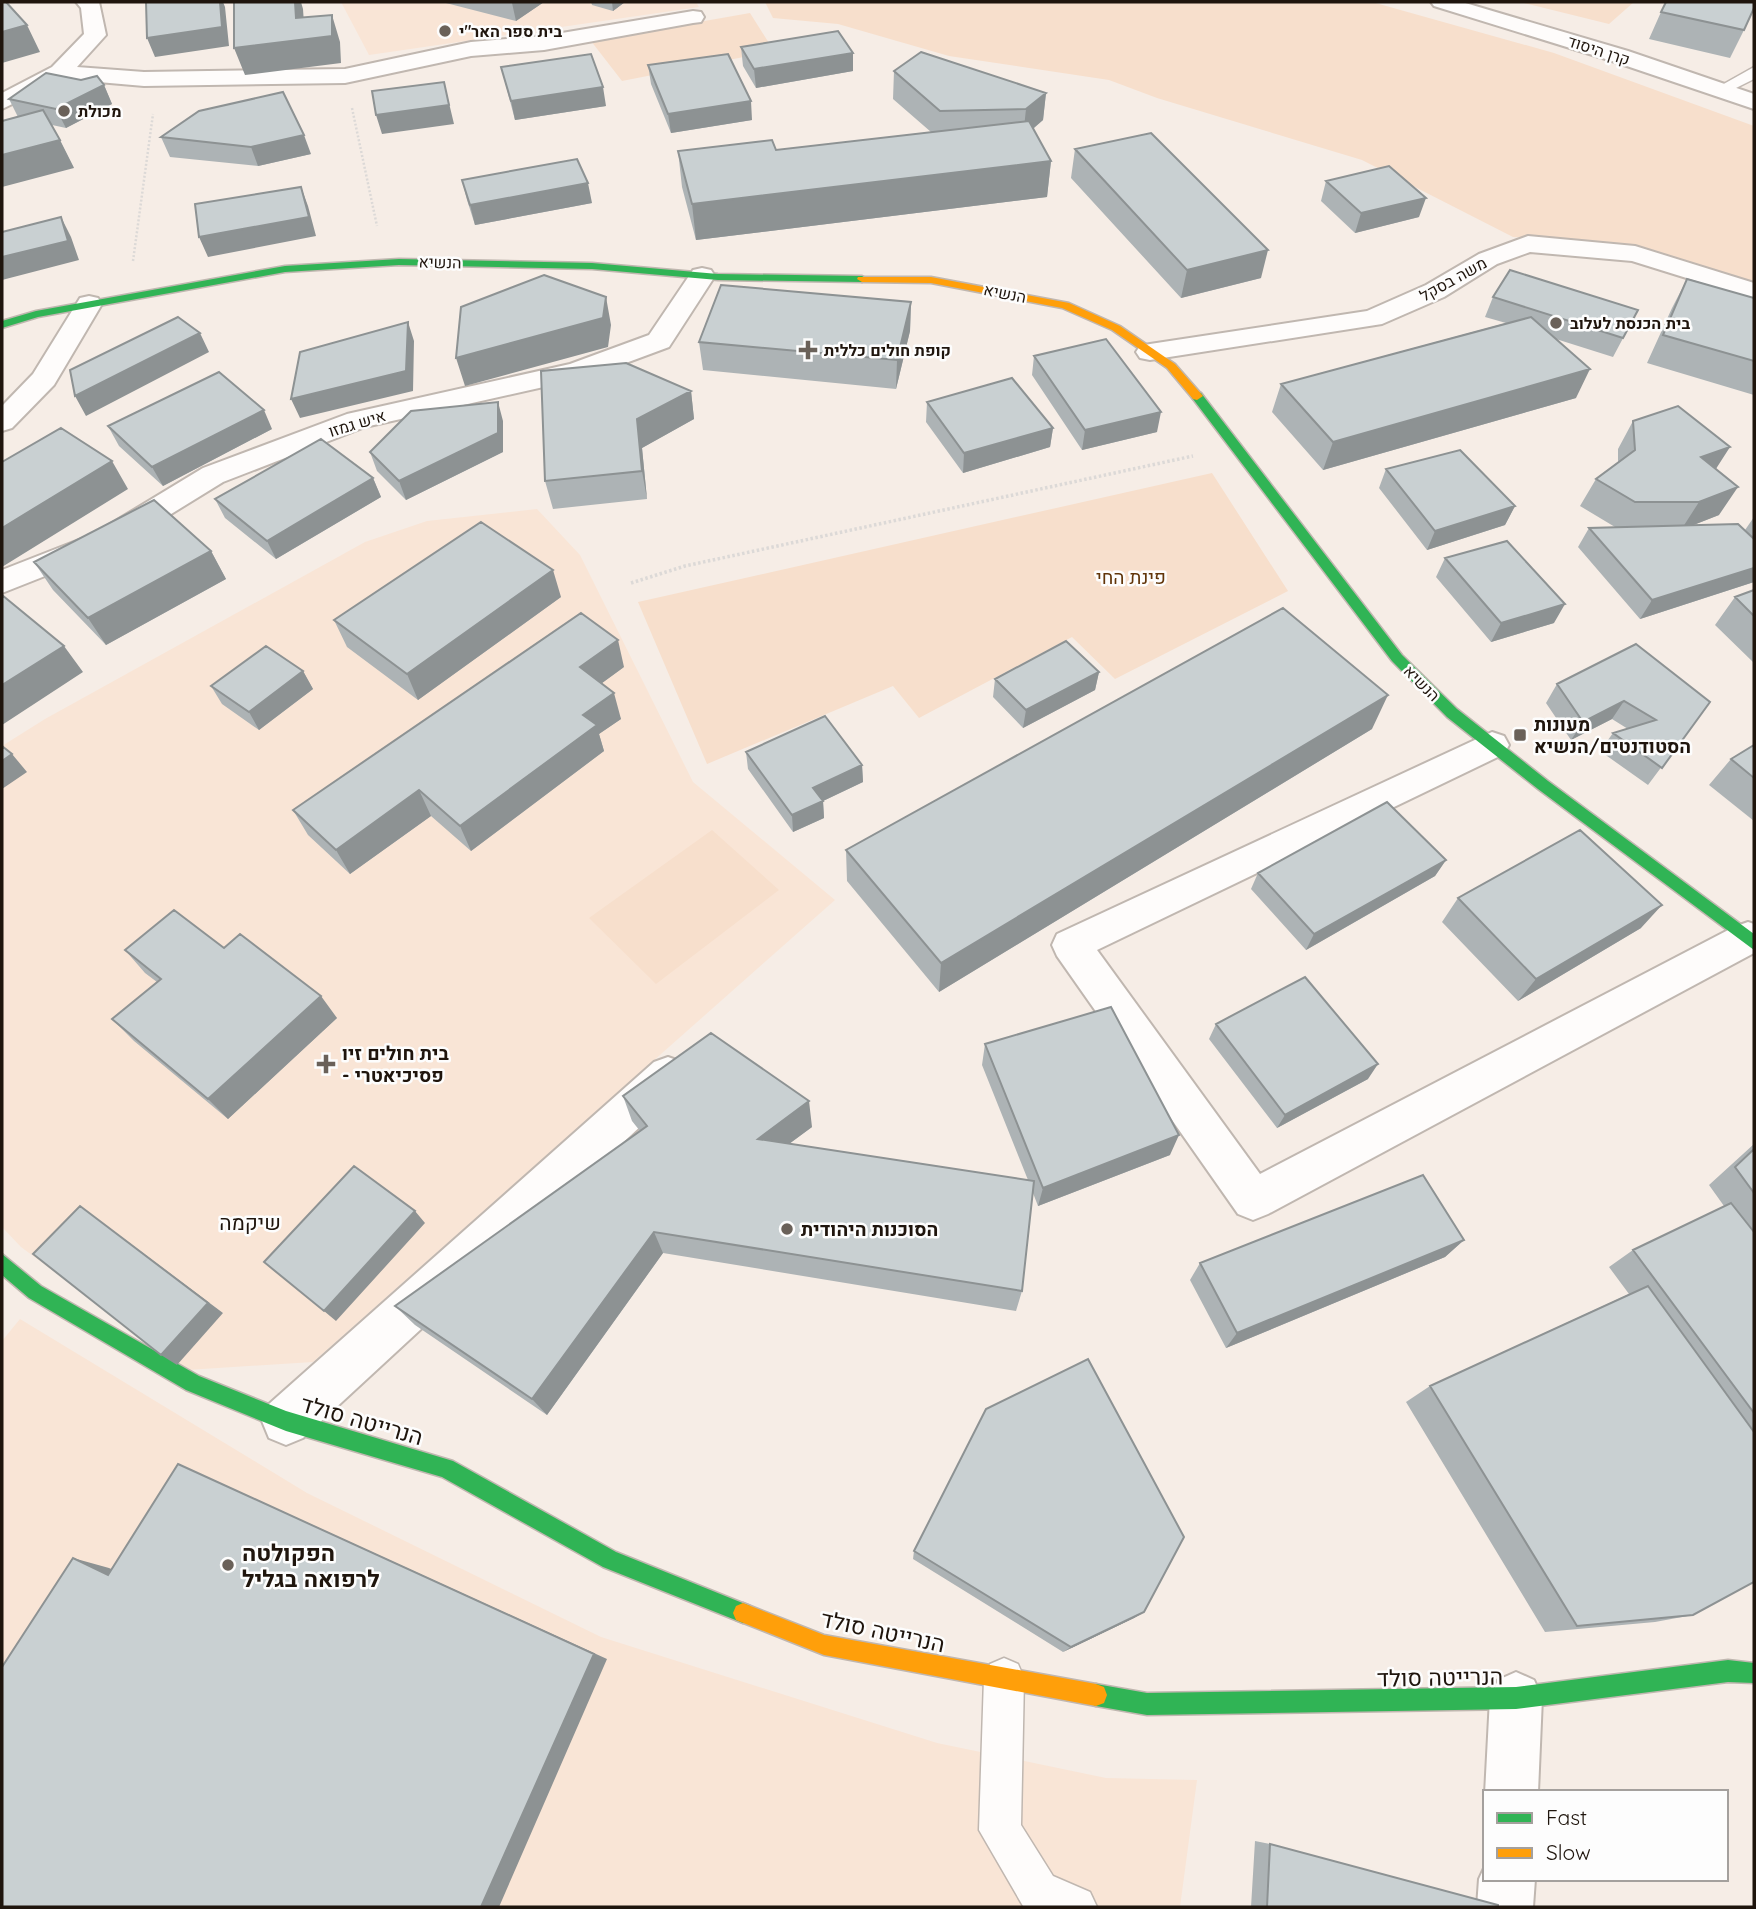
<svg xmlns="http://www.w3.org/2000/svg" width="1756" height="1909" viewBox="0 0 1756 1909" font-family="Quicksand,Heebo,sans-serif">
<rect width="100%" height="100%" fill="#f6ede6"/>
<!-- built -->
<path fill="#f9e5d6" d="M341 2H696L699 7 369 55Z
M537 509 580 555 693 782 835 900 313 1362 187 1370 21 1247 2 1227V746L45 719 365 542 427 521Z
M20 1319 307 1493 601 1637 937 1743 1106 1778 1197 1780 1180 1907H2V1341Z"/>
<!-- green -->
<path fill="#f7dfcc" d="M765 2H1372L1554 53 1754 126V288L1585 241 1513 237 1362 160 1157 98 1109 80 949 56 838 24 773 18Z
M1520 2H1634L1609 24Z
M750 13 774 51 622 81 591 41Z
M1212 473 1288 591 1115 679 1072 637 919 718 893 686 707 764 638 602Z
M712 830 779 890 656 984 589 918Z"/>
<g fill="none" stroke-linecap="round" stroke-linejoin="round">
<!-- lane casing -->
<g stroke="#c0b7b0" stroke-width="3">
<path id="lane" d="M1754 67V79L1722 95 1713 90Z
M1004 1658 1018 1664 1024 1678 1021 1825 1053 1876 1090 1892 1097 1907 1023 1906 979 1830 984 1678 990 1664Z"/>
</g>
<!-- street casing -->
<g stroke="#c0b7b0" stroke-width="4">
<path id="street" d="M76 2H99L106 35 77 67 144 72 345 69 471 42 544 36 693 11 701 12 704 17 701 22 693 23 544 50 471 56 345 83 144 86 64 79 2 109V93L52 67 84 34 81 8Z
M1431 2H1462L1628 51 1754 94V109L1612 61 1434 6Z
M1528 236 1635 246 1754 283V299L1632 261 1530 252 1497 264 1444 297 1382 324 1150 360 1140 358 1136 352 1140 346 1150 344 1367 311 1426 285 1479 254Z
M702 268 711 270 715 276 669 347 588 377 365 427 223 482 116 548 2 593V570L94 534 203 468 347 414 570 364 649 335 693 270Z
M89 296 98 298 102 304 54 385 12 428 2 431V406L33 374 80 298Z
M1492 732 1504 736 1509 745 1504 754 1097 950 1260 1174 1734 927 1748 922 1754 924V953L1268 1214 1253 1220 1238 1214 1057 956 1052 945 1057 934Z
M668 1057 682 1062 688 1075 682 1088 303 1438 286 1445 269 1438 262 1421 269 1404 654 1062Z
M1516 1672 1534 1680 1542 1698 1538 1792 1485 1794 1490 1698 1498 1680Z
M1485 1866V1879H1535L1533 1907H1477L1479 1879Z"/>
</g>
<!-- fast casing -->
<g stroke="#c0b7b0" stroke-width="3">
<path id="fast" d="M399 259 592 263 718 274 862 276 867 279 862 282 718 280 592 269 399 265 285 272 38 317 2 328V321L36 311 285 266Z
M1197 392 1201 393 1402 655 1457 709 1548 781 1754 934V950L1538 789 1447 717 1392 661 1193 399 1191 396Z
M2 1254 41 1286 199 1376 286 1411 453 1461 616 1552 750 1606 753 1613 750 1620 743 1623 603 1567 442 1477 286 1431 186 1390 29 1298 2 1275Z
M1728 1660 1754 1663V1683L1728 1682 1516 1709 1147 1715 1096 1706 1088 1703 1085 1695 1088 1687 1096 1684 1147 1693 1516 1687Z"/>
</g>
<!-- slow casing -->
<g stroke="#c0b7b0" stroke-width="3">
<path id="slow" d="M858 277H931L1069 303 1120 326 1175 364 1203 396 1197 400 1193 399 1167 368 1112 330 1062 308 931 283 862 282 857 279Z
M743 1603 824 1635 1096 1684 1104 1687 1107 1695 1104 1703 1096 1706 824 1655 736 1620 733 1613 736 1606Z"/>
</g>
<!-- path-far1 -->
<path stroke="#dcd9d7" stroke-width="2.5" stroke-dasharray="2 2" stroke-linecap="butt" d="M352 108 377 226
M133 261 153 114"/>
<!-- path -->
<path stroke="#dcd9d7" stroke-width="3.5" stroke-dasharray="2.5 2.5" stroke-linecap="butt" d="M631 583 685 566 1193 456"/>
<!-- lane -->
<use href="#lane" fill="#fefcfb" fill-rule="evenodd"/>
<!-- street -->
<use href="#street" fill="#fefcfb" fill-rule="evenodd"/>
<!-- fast -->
<use href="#fast" fill="#30b455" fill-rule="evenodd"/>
<!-- slow -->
<use href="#slow" fill="#ff9f0a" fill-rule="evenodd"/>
</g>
<!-- wall -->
<path fill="#adb3b5" d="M442 2H544L516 21Z
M591 2H625L613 11 592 5Z
M1661 12 1744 30 1730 58 1649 39Z
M741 47 853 71 756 88 743 66Z
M648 65 752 120 671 133 651 84Z
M501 67 606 106 515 120Z
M894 71 1046 93 1043 120 1033 129 1051 161 1047 197 696 240 682 187 678 151 776 150 931 132 893 99Z
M104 85 112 104 66 128 52 125 74 168 18 117 9 99Z
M161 137 311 154 258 166 170 157Z
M1075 149 1261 278 1181 298 1071 178Z
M462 180 592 203 475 225 467 200Z
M1326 181 1419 217 1355 233 1321 201Z
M1687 279 1754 298V395L1647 363 1672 308Z
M1493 297 1638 310 1613 357 1556 339 1576 398 1323 470 1272 412 1281 384 1506 323 1485 317Z
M911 302 910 331 896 389 703 370 699 342Z
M1034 356 1157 432 1082 450 1032 375Z
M691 391 694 419 642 448 647 499 553 509 545 481Z
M927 402 1053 428 1050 447 963 473 926 422Z
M503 421V452L406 500 377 471 370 452Z
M1633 421 1715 469 1719 515 1693 525 1745 530 1754 517V582L1640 619 1578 547 1589 528 1615 527 1580 506 1596 479 1618 462V449Z
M108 426 272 429 163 486 119 446Z
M1386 469 1515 506 1505 525 1427 550 1379 488Z
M373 478 381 497 276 559 225 518 215 499Z
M211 551 226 579 106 645 53 590 34 562Z
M1445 558 1554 623 1491 642 1436 577Z
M1754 590V663L1715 625 1735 597Z
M561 597 418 700 347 647 334 620Z
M624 667 602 683 621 719 599 734 604 751 471 851 431 816 350 874 308 835 293 810Z
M303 671 313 689 259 730 222 704 211 686Z
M1099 672 1095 690 1023 728 993 697 995 679Z
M1557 684 1710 702 1648 785 1600 751 1613 733 1628 729 1612 719 1571 740 1546 703Z
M1372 729 939 992 847 881 846 850Z
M1754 745V821L1709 785 1731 759Z
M746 752 862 765 863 782 823 801 824 818 793 832 748 769Z
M1446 860 1435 876 1306 950 1251 889 1258 873Z
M1458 898 1641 928 1518 1001 1442 922Z
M224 948 337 1018 228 1119 134 1041 112 1019 157 982 145 973 125 950Z
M1216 1024 1368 1079 1277 1128 1209 1039Z
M985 1044 1170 1155 1038 1206 1033 1193 1022 1291 1016 1311 663 1253 547 1415 415 1325 395 1306 640 1131 632 1121 623 1096 812 1127 789 1144 1028 1180 982 1065Z
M1754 1144V1582L1693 1615 1655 1622 1545 1632 1406 1402 1430 1386 1629 1294 1609 1267 1633 1250 1724 1206 1709 1185Z
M1464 1240 1445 1257 1226 1348 1190 1280 1200 1263Z
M914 1551 1144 1612 1134 1618 1063 1652 913 1559Z
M1255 1841 1270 1844 1498 1907H1251Z"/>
<!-- shaded-wall -->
<path fill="#8d9293" d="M220 2H223L225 7 229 46 155 57 147 38Z
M295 2H301L303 9 305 39 332 15 340 42 341 63 245 75 234 48 296 18Z
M513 2H544L516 21 512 3Z
M612 2H625L613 11Z
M27 25 40 52 2 63V32Z
M853 53V71L756 88 754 69Z
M444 82 454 124 382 134 376 115Z
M104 85 112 104 66 128 56 109Z
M603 87 606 106 515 120 511 101Z
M1046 93 1043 120 1023 137 1026 109Z
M751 101 752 120 671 133 668 114Z
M304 135 311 154 258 166 251 147Z
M60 140 74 168 2 187V155Z
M1051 161 1047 197 696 240 692 204Z
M588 183 592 203 475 225 470 205Z
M301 187 308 206 316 236 208 257 199 237Z
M1426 198 1419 217 1355 233 1361 213Z
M61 217 71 237 79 260 2 280V257Z
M1268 250 1261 278 1181 298 1187 270Z
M606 297 611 325 608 347 465 386 456 358Z
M911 302 910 331 896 389 897 360Z
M408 322 414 341 413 391 300 418 291 399Z
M200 333 209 352 86 416 75 396Z
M1590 369 1576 398 1323 470 1333 442Z
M691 391 694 419 642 448 647 499 642 471 637 419Z
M498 402 503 421V452L406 500 399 481Z
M264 410 272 429 163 486 152 467Z
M1161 412 1157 432 1082 450 1085 430Z
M1053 428 1050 447 963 473 964 453Z
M1730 447 1712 475 1701 457Z
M112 461 128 489 2 567V528Z
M373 478 381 497 276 559 267 541Z
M1738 487 1719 515 1681 530 1699 502Z
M1515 506 1505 525 1427 550 1435 531Z
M211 551 226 579 106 645 88 618Z
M1754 568V582L1640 619 1652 600Z
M553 570 561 597 418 700 407 674Z
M1565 604 1554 623 1491 642 1501 623Z
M618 640 624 667 587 694 580 667Z
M64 646 83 672 2 725V685Z
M303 671 313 689 259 730 249 712Z
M1099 672 1095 690 1023 728 1026 710Z
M614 693 621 719 599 734 604 751 471 851 460 826 583 715Z
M1388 695 1372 729 939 992 941 963Z
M1624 701 1612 719 1571 740 1583 722Z
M12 754 27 772 2 789V761Z
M862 765 863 782 823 801 824 818 793 832 792 815 813 788Z
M419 790 431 816 350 874 336 850Z
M1446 860 1435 876 1306 950 1314 934Z
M1662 905 1641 928 1518 1001 1536 979Z
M321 996 337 1018 228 1119 208 1099Z
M1378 1064 1368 1079 1277 1128 1285 1115Z
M809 1101 812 1127 763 1163 758 1139Z
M1179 1135 1170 1155 1038 1206 1043 1188Z
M80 1206 223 1313 177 1365 161 1355Z
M415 1211 425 1223 336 1321 324 1311Z
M654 1232 663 1253 547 1415 532 1399Z
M1464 1240 1445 1257 1226 1348 1237 1333Z
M209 1478 607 1659 499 1907H481Z
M73 1558 109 1568 143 1584 108 1575Z
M1144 1612 1134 1618 1063 1652 1071 1647Z"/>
<!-- building -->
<path fill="#c9d0d2" stroke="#8d9293" stroke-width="2" d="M2 2H6L27 25 2 32Z
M146 2H220L222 27 147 38Z
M234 2H295L296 18 332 15V36L234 48Z
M1666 2H1754V8L1744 30 1661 12Z
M838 31 853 53 754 69 741 47Z
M921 52 1046 93 1026 109 940 111 894 71Z
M591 54 603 87 511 101 501 67Z
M728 54 751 101 668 114 648 65Z
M46 73 81 80 97 76 104 85 56 109 9 99Z
M444 82 449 105 376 115 372 91Z
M283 92 304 135 251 147 161 137 199 111Z
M43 110 60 140 2 155V121Z
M1029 121 1051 161 692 204 678 151 772 140 776 150Z
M1151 133 1268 250 1187 270 1075 149Z
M577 159 588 183 470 205 462 180Z
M1389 166 1426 198 1361 213 1326 181Z
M301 187 309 217 199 237 195 204Z
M61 217 68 241 2 257V232Z
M1510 270 1638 310 1623 338 1493 297Z
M544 275 606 297 603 318 456 358 461 307Z
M1687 279 1754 298V361L1663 335Z
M721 285 911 302 897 360 699 342Z
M178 317 200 333 75 396 70 370Z
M1531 317 1590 369 1333 442 1281 384Z
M408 322 406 371 291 399 300 352Z
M1106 339 1161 412 1085 430 1034 356Z
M626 363 691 391 637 419 642 471 545 481 541 371Z
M219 372 264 410 152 467 108 426Z
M1012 378 1053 428 964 453 927 402Z
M498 402V433L399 481 370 452 411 411Z
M1678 406 1730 447 1701 457 1738 487 1699 502H1635L1596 479 1635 450 1633 421Z
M61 428 112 461 2 528V462Z
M321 439 373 478 267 541 215 499Z
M1460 450 1515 506 1435 531 1386 469Z
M154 500 211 551 88 618 34 562Z
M481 522 553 570 407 674 334 620Z
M1738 524 1754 539V568L1652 600 1589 528Z
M1507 541 1565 604 1501 623 1445 558Z
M1754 590V616L1735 597Z
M2 595 64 646 2 685Z
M1283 608 1388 695 941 963 846 850Z
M581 613 618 640 580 667 614 693 583 715 597 725 460 826 419 790 336 850 293 810Z
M1066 641 1099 672 1026 710 995 679Z
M1636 644 1710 702 1662 768 1613 733 1656 720 1624 701 1583 722 1557 684Z
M266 646 303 671 249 712 211 686Z
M825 716 862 765 813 788 823 801 792 815 746 752Z
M1754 745V778L1731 759Z
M2 746 12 754 2 761Z
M1387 802 1446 860 1314 934 1258 873Z
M1580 830 1662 905 1536 979 1458 898Z
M174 910 224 948 240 934 321 996 208 1099 112 1019 161 979 125 950Z
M1305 977 1378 1064 1285 1115 1216 1024Z
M1111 1007 1179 1135 1043 1188 985 1044Z
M711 1033 809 1101 758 1139 1034 1181 1022 1291 654 1232 532 1399 395 1306 647 1126 623 1096Z
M1754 1149V1193L1735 1167Z
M354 1166 415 1211 324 1311 264 1262Z
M1423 1175 1464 1240 1237 1333 1200 1263Z
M1731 1203 1754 1232V1413L1633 1250Z
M80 1206 208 1303 161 1355 33 1254Z
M1648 1286 1754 1432V1582L1693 1615 1577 1626 1430 1386Z
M1088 1359 1184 1537 1144 1612 1071 1647 914 1551 986 1409Z
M178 1464 594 1654 481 1907H2V1667L73 1558 108 1575Z
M1270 1844 1498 1905V1907H1267Z"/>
<!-- markers -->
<g fill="#6a6159" stroke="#fdfdfd" stroke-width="2.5">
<circle cx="445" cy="31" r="7"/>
<circle cx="64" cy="111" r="7"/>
<circle cx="1556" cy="323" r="7"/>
<path d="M804.5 339.5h7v7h7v7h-7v7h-7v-7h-7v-7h7z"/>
<rect x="1513" y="728" width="14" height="14" rx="3.5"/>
<path d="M322.5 1053.5h7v7h7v7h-7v7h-7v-7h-7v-7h7z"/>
<circle cx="787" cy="1229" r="7"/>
<circle cx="228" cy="1565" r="7"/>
</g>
<g text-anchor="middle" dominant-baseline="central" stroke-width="5" stroke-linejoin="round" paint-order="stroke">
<!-- far-poi labels -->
<g font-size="16" font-weight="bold" fill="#1f150d" stroke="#fdfdfd" text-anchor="start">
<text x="459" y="31">בית ספר האר"י</text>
<text x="78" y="111">מכולת</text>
<text x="1570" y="323">בית הכנסת לעלוב</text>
<text x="824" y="350">קופת חולים כללית</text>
</g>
<!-- far-street labels -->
<g font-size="16" fill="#1f150d" stroke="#fdfdfd">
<text transform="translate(1599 50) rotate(18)">קרן היסוד</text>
<text transform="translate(440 262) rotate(1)">הנשיא</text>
<text transform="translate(1453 279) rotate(-29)">משה בסקל</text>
<text transform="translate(1005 293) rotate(11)">הנשיא</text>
<text transform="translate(357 423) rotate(-17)">איש גמזו</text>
<text transform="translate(1422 683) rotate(45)">הנשיא</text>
</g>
<!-- park labels -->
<g font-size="19" fill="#613509" stroke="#fdfdfd">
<text x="1131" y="577">פינת החי</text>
</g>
<!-- poi labels -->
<g font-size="19" font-weight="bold" fill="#1f150d" stroke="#fdfdfd" text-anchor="start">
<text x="1534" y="724">מעונות<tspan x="1534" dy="22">הסטודנטים/הנשיא</tspan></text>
<text x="342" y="1053">בית חולים זיו<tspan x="342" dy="22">- פסיכיאטרי</tspan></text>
<text x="801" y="1229">הסוכנות היהודית</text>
</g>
<!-- neighbourhood labels -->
<g font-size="21" fill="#1f150d" stroke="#fdfdfd">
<text x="250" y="1222">שיקמה</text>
</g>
<!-- near-street labels -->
<g font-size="23" fill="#1f150d" stroke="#fdfdfd">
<text transform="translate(362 1420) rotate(16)">הנרייטה סולד</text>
<text transform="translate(883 1631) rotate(12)">הנרייטה סולד</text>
<text transform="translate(1440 1677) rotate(-1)">הנרייטה סולד</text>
</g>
<!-- near-poi labels -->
<g font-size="23" font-weight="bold" fill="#1f150d" stroke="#fdfdfd" text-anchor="start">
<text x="242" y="1552">הפקולטה<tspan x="242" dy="26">לרפואה בגליל</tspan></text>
</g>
</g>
<!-- border -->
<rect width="1756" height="1909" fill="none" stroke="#1f150d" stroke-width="7"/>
<!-- legend -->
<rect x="1483" y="1790" width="245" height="91" fill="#fdfdfd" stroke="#a4a09d" stroke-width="2"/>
<rect x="1497" y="1813" width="35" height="10" fill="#30b455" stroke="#a4a09d" stroke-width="2"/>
<text x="1546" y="1825" font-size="21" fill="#1f150d">Fast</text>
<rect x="1497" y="1848" width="35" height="10" fill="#ff9f0a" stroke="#a4a09d" stroke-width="2"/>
<text x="1546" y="1860" font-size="21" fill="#1f150d">Slow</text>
</svg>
